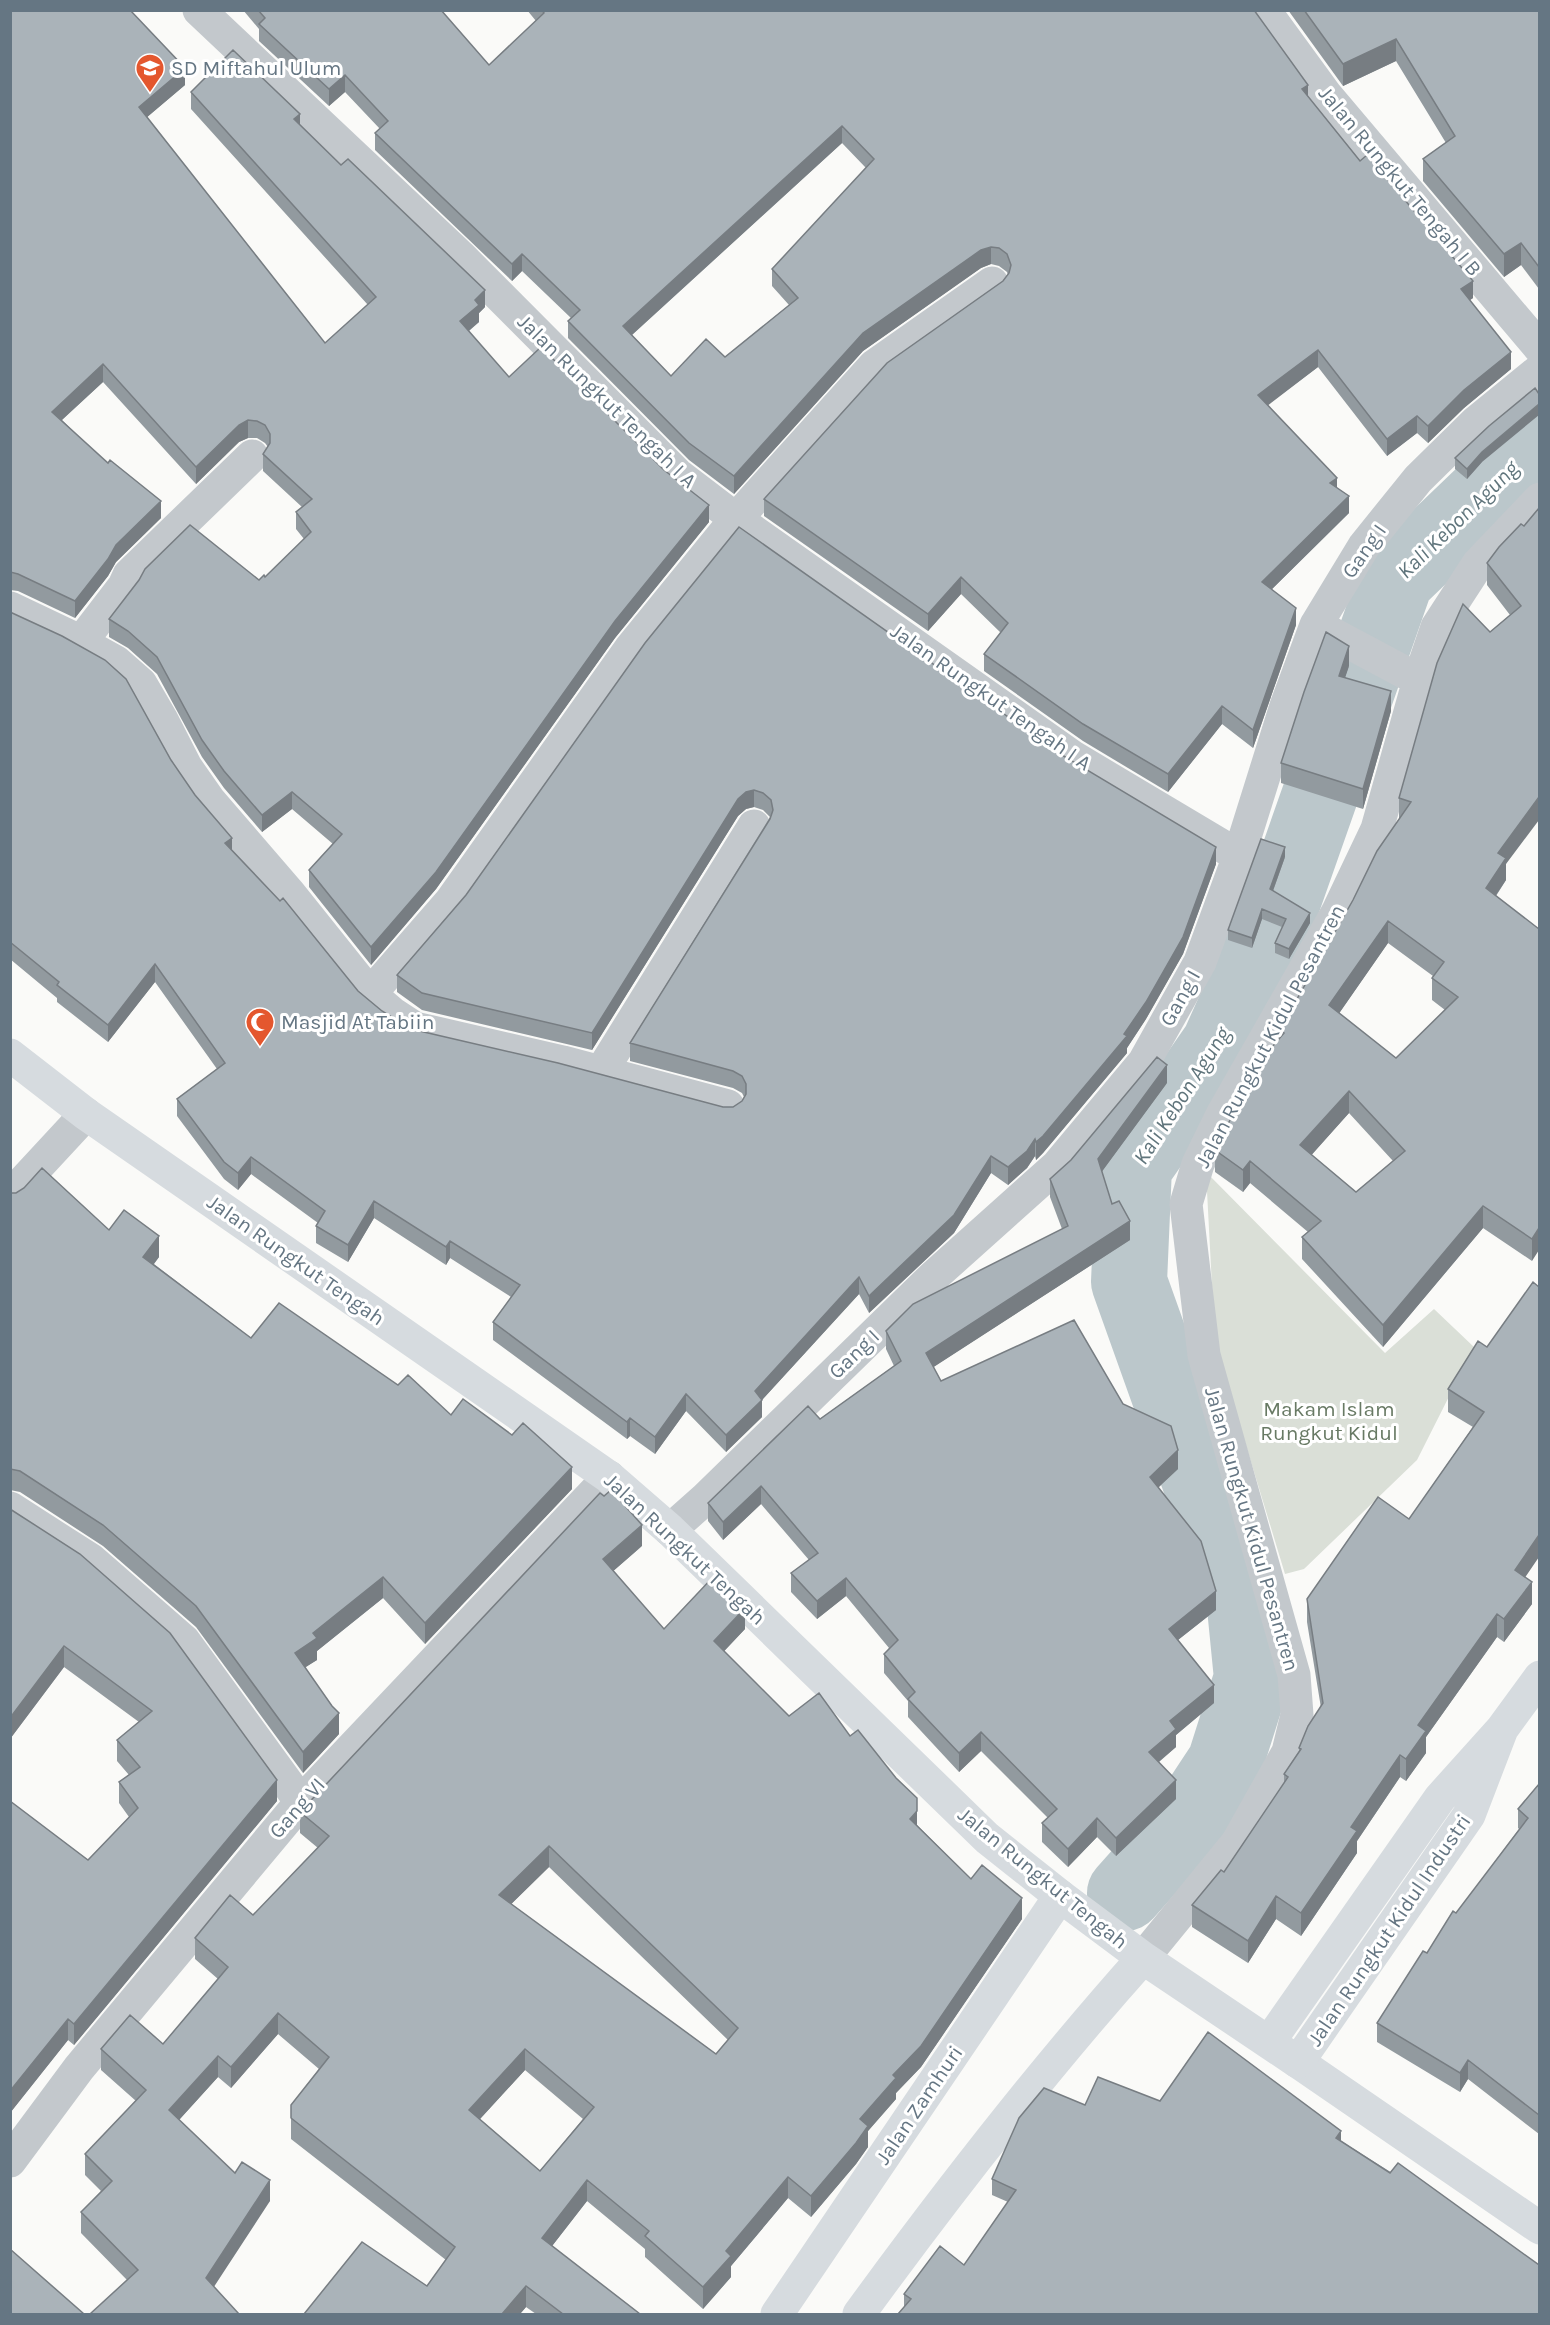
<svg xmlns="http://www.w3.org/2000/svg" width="1550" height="2325" viewBox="0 0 1550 2325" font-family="Karla,sans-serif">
<rect width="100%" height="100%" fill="#fafaf8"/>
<!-- green -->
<path fill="#dadfd7" d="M1206 1172 1385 1353 1434 1309 1474 1347 1417 1460 1304 1569 1285 1574 1215 1343Z"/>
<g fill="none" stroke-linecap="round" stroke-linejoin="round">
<!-- river -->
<path stroke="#bbc7cb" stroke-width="76" d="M1125 1893 1181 1830 1225 1763 1252 1678 1245 1607 1129 1282 1134 1167 1219 1045 1280 909 1396 579 1540 441"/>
<!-- minor -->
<path stroke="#c3c8cc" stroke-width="33" d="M199 10 460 256 677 474 736 519 1073 757 1239 856
M1264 10 1326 95 1540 348
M10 608 71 637 116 662 141 684 162 720 186 767 209 800 290 894 370 994 392 1013 415 1028 563 1062 728 1106
M1316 625 1419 680
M81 642 124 586 129 575 252 456
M370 994 451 901 630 649 736 519 874 366 992 283
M601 1072 754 826
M10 1196 86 1114
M10 1508 91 1560 184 1641 301 1802
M670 1530 706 1498 933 1277 1057 1166 1144 1062 1200 962 1239 856 1286 706 1316 625 1364 546 1418 479 1476 422 1540 370
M1143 1958 1237 1843 1288 1752 1297 1715 1294 1675 1204 1355 1186 1204 1198 1164 1222 1115 1337 913 1377 829 1419 680 1437 627 1478 564 1540 499
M10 2161 79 2068 301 1802 609 1477"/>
<!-- secondary -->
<path stroke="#d6dbdf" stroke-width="33" d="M10 1055 86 1114 609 1477 670 1530 987 1838 1060 1896
M1298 2062 1540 2228"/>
<!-- primary -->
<path stroke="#d6dbdf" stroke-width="33" d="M1269 2042 1440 1798 1502 1729 1540 1677
M777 2314 1060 1896 1143 1958 1298 2062 1469 1815 1502 1729
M859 2314C948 2192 1042 2071 1143 1958"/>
</g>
<!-- wall -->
<path fill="#929a9f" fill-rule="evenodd" d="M10 10 185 85 147 117 325 343 368 305 191 109V92L300 125 485 307 479 313V322L469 331 509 377 709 522 615 638 436 889 371 965 309 887V870L333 844 292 809 262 832 224 788 202 757 157 674 128 648 109 637V619L259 580 265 577 304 539 296 529V512L302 507 263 471V454L268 447 265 443 257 438H248L239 442 196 484 103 382 62 420 161 518 116 562 108 576 75 618 18 591 10 590Z
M243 10H441L489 65 536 21 527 10H1254L1308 97 1473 298 1470 300 1511 369 1464 408 1428 443 1417 433 1387 456 1318 367 1267 405 1337 488 1349 513 1272 589 1296 625 1253 748 1222 724 1168 792 1083 741 984 671V654L1001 633 961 594 928 631 764 516V499L1003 281 1008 275 1007 272 999 266 991 264 981 268 863 351 734 494 689 460 568 338V321L571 318 522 271 512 281 375 150V133L380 129 345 92 329 106 259 41V29ZM842 143 866 168 772 269V286L789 305 725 357 671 376 632 335Z
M1288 10H1539V289L1521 265 1504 277 1423 181V159L1446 143 1396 61 1343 86Z
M1455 458 1482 462 1467 479 1455 469Z
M1539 508 1506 864V880L1496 896 1539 929 1532 1261 1483 1228 1383 1347 1302 1259V1237L1308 1232 1250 1183 1243 1192 1215 1172V1150L1280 1038V1029L1399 819V798L1490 632 1510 615 1487 585V563L1524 526ZM1388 943 1433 976 1432 978V1000L1445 1010 1396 1058 1339 1013ZM1349 1113 1393 1161 1356 1192 1311 1155Z
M10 612 171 760 232 850 358 991 382 1011 411 1029 723 1107H733L742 1101 744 1097 742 1093 733 1088 630 1061V1043L770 817 763 810 754 807 746 809 738 816 592 1050 422 1010 397 992V975L466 895 645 643 1216 864 1183 954 1146 1019 1127 1048V1053L1043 1153 1036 1160 1035 1156 1027 1168 1008 1185 991 1173 954 1233 869 1313 859 1294 762 1400V1417L726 1452 686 1411 655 1454 630 1436 627 1439 493 1340V1322L511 1297 450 1258 446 1265 374 1218 348 1262 316 1243V1226L318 1223 251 1174 238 1190 224 1179 177 1116V1099L217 1069 155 982 108 1042 57 1002V998L10 959Z
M1349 666 1345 677 1391 711 1363 809 1281 783V763Z
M1285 857 1273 891 1310 923 1289 959 1275 953V943L1282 927 1262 919 1252 948 1228 940V930Z
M1167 1083 1102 1171 1112 1204 1130 1240 933 1367 941 1381 1123 1404 1178 1469 1158 1488 1216 1610 1178 1640 1214 1703 1176 1735V1747L1159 1762 1176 1799 1116 1856 1097 1837 1068 1867 1042 1842V1823L1048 1818 981 1751 959 1772 908 1717V1701L884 1673V1654L889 1648 846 1596 817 1619 791 1592V1573L809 1560 761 1504 723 1540 708 1521V1503L820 1419 894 1366 886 1349V1331L1062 1229 1050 1197V1179Z
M10 1193 109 1230 159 1257 154 1264 251 1338 398 1385 451 1415 572 1489 425 1644 383 1598 317 1651V1660L305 1667 339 1734 303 1773 196 1627 103 1546 20 1492 10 1490Z
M1487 1347 1525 1577 1532 1604 1504 1642 1497 1637 1426 1737V1753L1406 1781 1400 1777 1357 1841V1853L1301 1936 1276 1919 1248 1963 1192 1927V1905L1224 1872 1284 1783V1774L1299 1751V1748L1321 1708 1307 1622V1599L1409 1519 1473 1427 1448 1412V1389Z
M10 1509 277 1801 74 2045 68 2040 10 2113V1801L88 1860 129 1817 119 1803V1782L129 1775 117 1761V1740L139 1722 64 1667 10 1739Z
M642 1546 613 1571 664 1629H745L724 1651 789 1716 917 1825 971 1879 1022 1919 921 2067 896 2093V2099L868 2131V2147L856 2164 811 2217 788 2198 731 2266V2277L703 2309 645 2257V2249L587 2201 552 2246 640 2314H536L526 2307 520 2314H304L427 2286 446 2260 291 2139V2105L319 2069 278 2034 231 2088 218 2077 179 2120 235 2173 270 2201 127 2280 81 2233V2212L101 2191 85 2175V2154L136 2101 101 2070V2049L163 2044 218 1979 195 1959V1938L253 1915 318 1848 300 1833V1812ZM549 1867 728 2040 716 2054 511 1904ZM525 2070 583 2119 540 2171 480 2119Z
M1539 1784V2134L1468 2079 1460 2092 1377 2042V2023L1427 1953 1519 1829 1518 1828V1809Z
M1160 2101 1341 2141 1539 2265 904 2308V2294L964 2265 1008 2202 992 2195V2179L1085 2105Z"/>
<!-- shaded-wall -->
<path fill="#777d82" d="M1396 39V61L1343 86V64Z
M185 68V85L139 124V107Z
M345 75V92L329 106V89Z
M1308 85V103L1302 89Z
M300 114V131L294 119Z
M842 126V143L623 343V326Z
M1521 243V265L1504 277V254Z
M991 247V264L981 268 863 351 734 494V476L863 333 981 250Z
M522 254V271L512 281V264Z
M1473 281V298L1461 306V289Z
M485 290V307L479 313V322L460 338V321L475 300Z
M1318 350V367L1258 413V395Z
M1511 352V369L1464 408 1428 443V426L1464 390Z
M103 364V382L52 429V412Z
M1539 404V415L1482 462 1467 479V469L1482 452Z
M1417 416V433L1387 456V439Z
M248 420V438L239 442 196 484V467L239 425Z
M1337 478V495L1330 483Z
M1349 496V513L1262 599V582Z
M161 501V518L116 562 108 576 75 618V601L116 545Z
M709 505V522L615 638 436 889 371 965V947L615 621Z
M961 577V594L928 631V614Z
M1296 608V625L1253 748V730Z
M1349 646V666L1339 696V676Z
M1391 691V711L1363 809V789Z
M1222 706V724L1168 792V774Z
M754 790V807L746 809 738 816 592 1050V1033L738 799 746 792Z
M292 792V809L262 832V815Z
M1539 797V820L1506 864V880L1486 910V888L1498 853Z
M232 838V855L225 843Z
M1216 847V864L1183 954 1146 1019 1127 1048V1053L1043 1153 1036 1160V1142Z
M1285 847V857L1270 899V889Z
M1262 909V919L1252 948V938Z
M1310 913V923L1289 959V949Z
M1388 921V943L1329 1028V1005Z
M155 964V982L108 1042V1025Z
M1167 1065V1083L1098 1177V1159Z
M1349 1091V1113L1300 1168V1145Z
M1035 1139V1156L1027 1168 1008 1185V1167Z
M991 1156V1173L954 1233 869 1313V1296Z
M251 1157V1174L238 1190V1173Z
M1250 1161V1183L1243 1192V1170Z
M374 1201V1218L348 1262V1245Z
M1483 1206V1228L1383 1347V1325Z
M1130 1221V1240L926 1372V1353Z
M1539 1228V1250L1532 1261V1239Z
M159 1236V1257L143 1278V1257Z
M450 1241V1258L446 1265V1247Z
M859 1277V1294L762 1400V1417L726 1452V1435L755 1391Z
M686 1394V1411L655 1454V1437Z
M630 1418V1436L627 1439V1422Z
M1178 1450V1469L1150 1495V1477Z
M572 1467V1489L425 1644V1623Z
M761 1486V1504L723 1540V1522Z
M642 1525V1546L603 1580V1559Z
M1539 1535V1557L1515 1592V1570Z
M383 1577V1598L317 1651V1660L295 1674V1653L313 1633Z
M846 1578V1596L817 1619V1601Z
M1532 1582V1604L1504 1642V1619Z
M1216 1591V1610L1169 1647V1629Z
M745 1608V1629L714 1662V1641Z
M1497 1614V1637L1426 1737V1753L1406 1781V1759L1418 1725Z
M64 1646V1667L10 1739V1718Z
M1214 1685V1703L1176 1735V1747L1149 1770V1752L1170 1721Z
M339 1713V1734L303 1773V1752Z
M981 1732V1751L959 1772V1753Z
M1400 1755V1777L1357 1841V1853L1301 1936V1913L1351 1827Z
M277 1780V1801L74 2045V2024Z
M1176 1780V1799L1116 1856V1838Z
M917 1811V1832L910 1819Z
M1097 1818V1837L1068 1867V1849Z
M549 1846V1867L499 1916V1895Z
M1276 1896V1919L1248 1963V1941Z
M1022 1898V1919L921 2067 896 2093V2099L868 2131V2147L856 2164 811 2217V2196L860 2119Z
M278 2013V2034L231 2088V2067Z
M68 2019V2040L10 2113V2091Z
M525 2049V2070L469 2131V2110Z
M218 2056V2077L169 2131V2110Z
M1468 2060V2079L1460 2092V2073Z
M1341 2131V2147L1336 2138Z
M788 2177V2198L731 2266V2277L703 2309V2287L726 2251Z
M270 2180V2201L206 2299V2278Z
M587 2180V2201L542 2259V2238Z
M526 2286V2307L520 2314H502Z"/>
<!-- building -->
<path fill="#aab3b9" stroke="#777d82" stroke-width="1.5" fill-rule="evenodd" d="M10 10H130L185 68 139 107 325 343 376 297 191 92 233 50 300 114 294 119 341 165 348 159 485 290 475 300 479 305 460 321 509 377 541 347 664 470 709 505 615 621 436 872 371 947 309 870 342 834 292 792 262 815 224 771 202 740 157 657 128 631 109 619 139 580 145 569 190 525 259 580 264 575 265 577 311 532 296 512 312 499 263 454 270 443V434L265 425 257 421 248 420 239 425 196 467 103 364 52 412 108 463 110 460 161 501 116 545 108 559 75 601 18 574 10 572Z
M258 10H441L489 65 544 13 542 10H1254L1308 85 1302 89 1360 161 1367 155 1473 281 1461 289 1511 352 1464 390 1428 426 1417 416 1387 439 1318 350 1258 395 1337 478 1330 483 1349 496 1262 582 1296 608 1253 730 1222 706 1168 774 1083 724 984 654 1008 623 961 577 928 614 764 499 887 363 1003 281 1009 273 1011 265 1007 254 999 248 991 247 981 250 863 333 734 476 689 443 568 321 580 310 522 254 512 264 375 133 388 121 345 75 329 89 259 24 265 18ZM842 126 874 159 772 269 798 298 725 357 706 339 671 376 623 326Z
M1304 10H1539V267L1521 243 1504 254 1423 159 1455 136 1396 39 1343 64Z
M1535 388 1539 394V404L1482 452 1467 469 1455 458 1489 426Z
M1539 508V797L1498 853 1506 858 1486 888 1539 929V1228L1532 1239 1483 1206 1383 1325 1302 1237 1321 1221 1250 1161 1243 1170 1215 1150 1239 1102 1266 1054 1284 1033 1280 1029 1353 900 1377 851 1411 802 1399 798 1437 663 1463 604 1490 632 1521 606 1487 563 1499 547 1521 524 1524 526ZM1388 921 1444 962 1432 978 1458 997 1396 1058 1329 1005ZM1349 1091 1405 1151 1356 1192 1300 1145Z
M739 527 1062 755 1216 847 1183 937 1146 1002 1124 1034 1127 1036 1043 1136 1036 1142 1035 1139 1027 1151 1008 1167 991 1156 954 1215 869 1296 859 1277 755 1391 762 1400 726 1435 686 1394 655 1437 630 1418 627 1422 493 1322 520 1285 450 1241 446 1247 374 1201 348 1245 316 1226 325 1211 251 1157 238 1173 224 1162 177 1099 225 1063 155 964 108 1025 57 985 59 982 10 942V612L62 636 105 660 126 679 171 760 195 795 232 838 225 843 280 901 283 898 358 991 382 1011 411 1029 558 1063 723 1107H733L742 1101 746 1094V1084L742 1076 733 1071 630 1043 770 819 773 810 771 800 763 793 754 790 746 792 738 799 592 1033 422 993 397 975 466 895 645 643Z
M1326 632 1349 646 1339 676 1391 691 1363 789 1281 763 1304 692Z
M1261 839 1285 847 1270 889 1310 913 1289 949 1275 943 1286 919 1262 909 1252 938 1228 930Z
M1157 1057 1167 1065 1098 1159 1112 1204 1119 1201 1130 1221 926 1353 941 1381 1074 1320 1123 1404 1171 1426 1178 1450 1150 1477 1201 1541 1216 1591 1169 1629 1214 1685 1170 1721 1176 1729 1149 1752 1176 1780 1116 1838 1097 1818 1068 1849 1042 1823 1057 1809 981 1732 959 1753 908 1699 915 1692 884 1654 898 1640 846 1578 817 1601 791 1573 818 1553 761 1486 723 1522 708 1503 808 1406 820 1419 901 1361 886 1331 913 1304 1068 1226 1050 1179 1071 1160Z
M42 1168 109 1230 124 1210 159 1236 143 1257 251 1338 279 1303 398 1385 408 1375 451 1415 463 1399 512 1435 523 1423 572 1467 425 1623 383 1577 313 1633 317 1638 295 1653 332 1706 339 1713 303 1752 196 1606 103 1525 20 1471 10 1469V1193H16L24 1188Z
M1533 1282 1539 1287V1535L1515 1570 1532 1582 1504 1619 1497 1614 1418 1725 1426 1731 1406 1759 1400 1755 1351 1827 1357 1831 1301 1913 1276 1896 1248 1941 1192 1905 1221 1870 1224 1872 1288 1777 1284 1774 1301 1749 1299 1748 1308 1726 1323 1703 1307 1599 1378 1497 1409 1519 1484 1412 1448 1389 1478 1341 1487 1347Z
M611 1490 642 1525 603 1559 664 1629 713 1577 745 1608 714 1641 789 1716 819 1693 850 1736 858 1730 896 1778 917 1798V1811L910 1819 971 1879 982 1865 1022 1898 921 2046 893 2075 896 2078 860 2119 868 2126 856 2143 811 2196 788 2177 726 2251 731 2256 703 2287 645 2236 649 2231 587 2180 542 2238 640 2314H563L526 2286 502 2314H304L362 2242 427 2286 455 2247 291 2118V2105L329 2057 278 2013 231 2067 218 2056 169 2110 235 2173 242 2162 270 2180 206 2278 239 2314H90L138 2270 81 2212 112 2181 85 2154 146 2090 101 2049 130 2015 163 2044 228 1967 195 1938 230 1895 253 1915 329 1836 300 1812 600 1493 604 1496ZM549 1846 738 2028 716 2054 499 1895ZM525 2049 594 2107 540 2171 469 2110Z
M10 1509 80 1554 170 1633 277 1780 74 2024 68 2019 10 2091V1801L88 1860 138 1808 119 1782 140 1767 117 1740 152 1711 64 1646 10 1718Z
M1539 1784V2115L1468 2060 1460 2073 1377 2023 1423 1951 1427 1953 1453 1911 1456 1913 1528 1818 1518 1809Z
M1208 2032 1341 2131 1336 2138 1390 2173 1398 2163 1539 2265V2314H898L911 2299 904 2294 940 2246 964 2265 1016 2190 992 2179 1019 2118 1044 2088 1085 2105 1098 2077 1160 2101Z
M10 2249 84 2314H10Z"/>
<!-- icons -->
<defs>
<g id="school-pin" transform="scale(1.5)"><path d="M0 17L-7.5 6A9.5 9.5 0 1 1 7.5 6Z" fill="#e4572e" stroke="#fff"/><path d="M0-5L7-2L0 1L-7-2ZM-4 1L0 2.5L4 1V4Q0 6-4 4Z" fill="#fff"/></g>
<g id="mosque-pin" transform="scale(1.5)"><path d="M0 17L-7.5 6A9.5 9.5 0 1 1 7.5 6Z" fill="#e4572e" stroke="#fff"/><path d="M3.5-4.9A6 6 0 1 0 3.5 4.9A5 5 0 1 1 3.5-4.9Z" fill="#fff"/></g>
</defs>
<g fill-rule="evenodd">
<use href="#school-pin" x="150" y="68"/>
<use href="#mosque-pin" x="260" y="1022"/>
</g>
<g text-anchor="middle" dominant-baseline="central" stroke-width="6" stroke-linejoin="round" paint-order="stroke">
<!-- poi labels -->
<g font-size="21" fill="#657683" stroke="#fff" text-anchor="start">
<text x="171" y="68">SD Miftahul Ulum</text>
<text x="281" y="1022">Masjid At Tabiin</text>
</g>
<!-- street labels -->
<g font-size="21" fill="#657683" stroke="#fff">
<text transform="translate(1400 181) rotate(50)">Jalan Rungkut Tengah I B</text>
<text transform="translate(607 401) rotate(44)">Jalan Rungkut Tengah I A</text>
<text transform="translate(1364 551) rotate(-55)">Gang I</text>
<text transform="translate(991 697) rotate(35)">Jalan Rungkut Tengah I A</text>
<text transform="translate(1180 998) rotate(-61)">Gang I</text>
<text transform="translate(1270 1036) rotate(-62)">Jalan Rungkut Kidul Pesantren</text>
<text transform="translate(296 1260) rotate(35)">Jalan Rungkut Tengah</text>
<text transform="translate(854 1354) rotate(-44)">Gang I</text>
<text transform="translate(1252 1529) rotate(74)">Jalan Rungkut Kidul Pesantren</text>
<text transform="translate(685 1549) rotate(43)">Jalan Rungkut Tengah</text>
<text transform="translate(297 1808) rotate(-49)">Gang VI</text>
<text transform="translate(1043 1878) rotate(39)">Jalan Rungkut Tengah</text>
<text transform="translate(1389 1930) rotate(-56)">Jalan Rungkut Kidul Industri</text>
<text transform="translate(919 2105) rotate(-56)">Jalan Zamhuri</text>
</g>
<!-- park labels -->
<g font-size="21" fill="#687a64" stroke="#fff">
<text x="1329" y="1409">Makam Islam<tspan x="1329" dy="24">Rungkut Kidul</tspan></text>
</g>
<!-- water labels -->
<g font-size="22" font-style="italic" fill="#60757c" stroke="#fff">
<text transform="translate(1458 520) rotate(-44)">Kali Kebon Agung</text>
<text transform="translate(1182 1096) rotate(-57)">Kali Kebon Agung</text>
</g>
</g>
<!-- border -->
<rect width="1550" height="2325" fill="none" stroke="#657683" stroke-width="24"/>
</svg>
